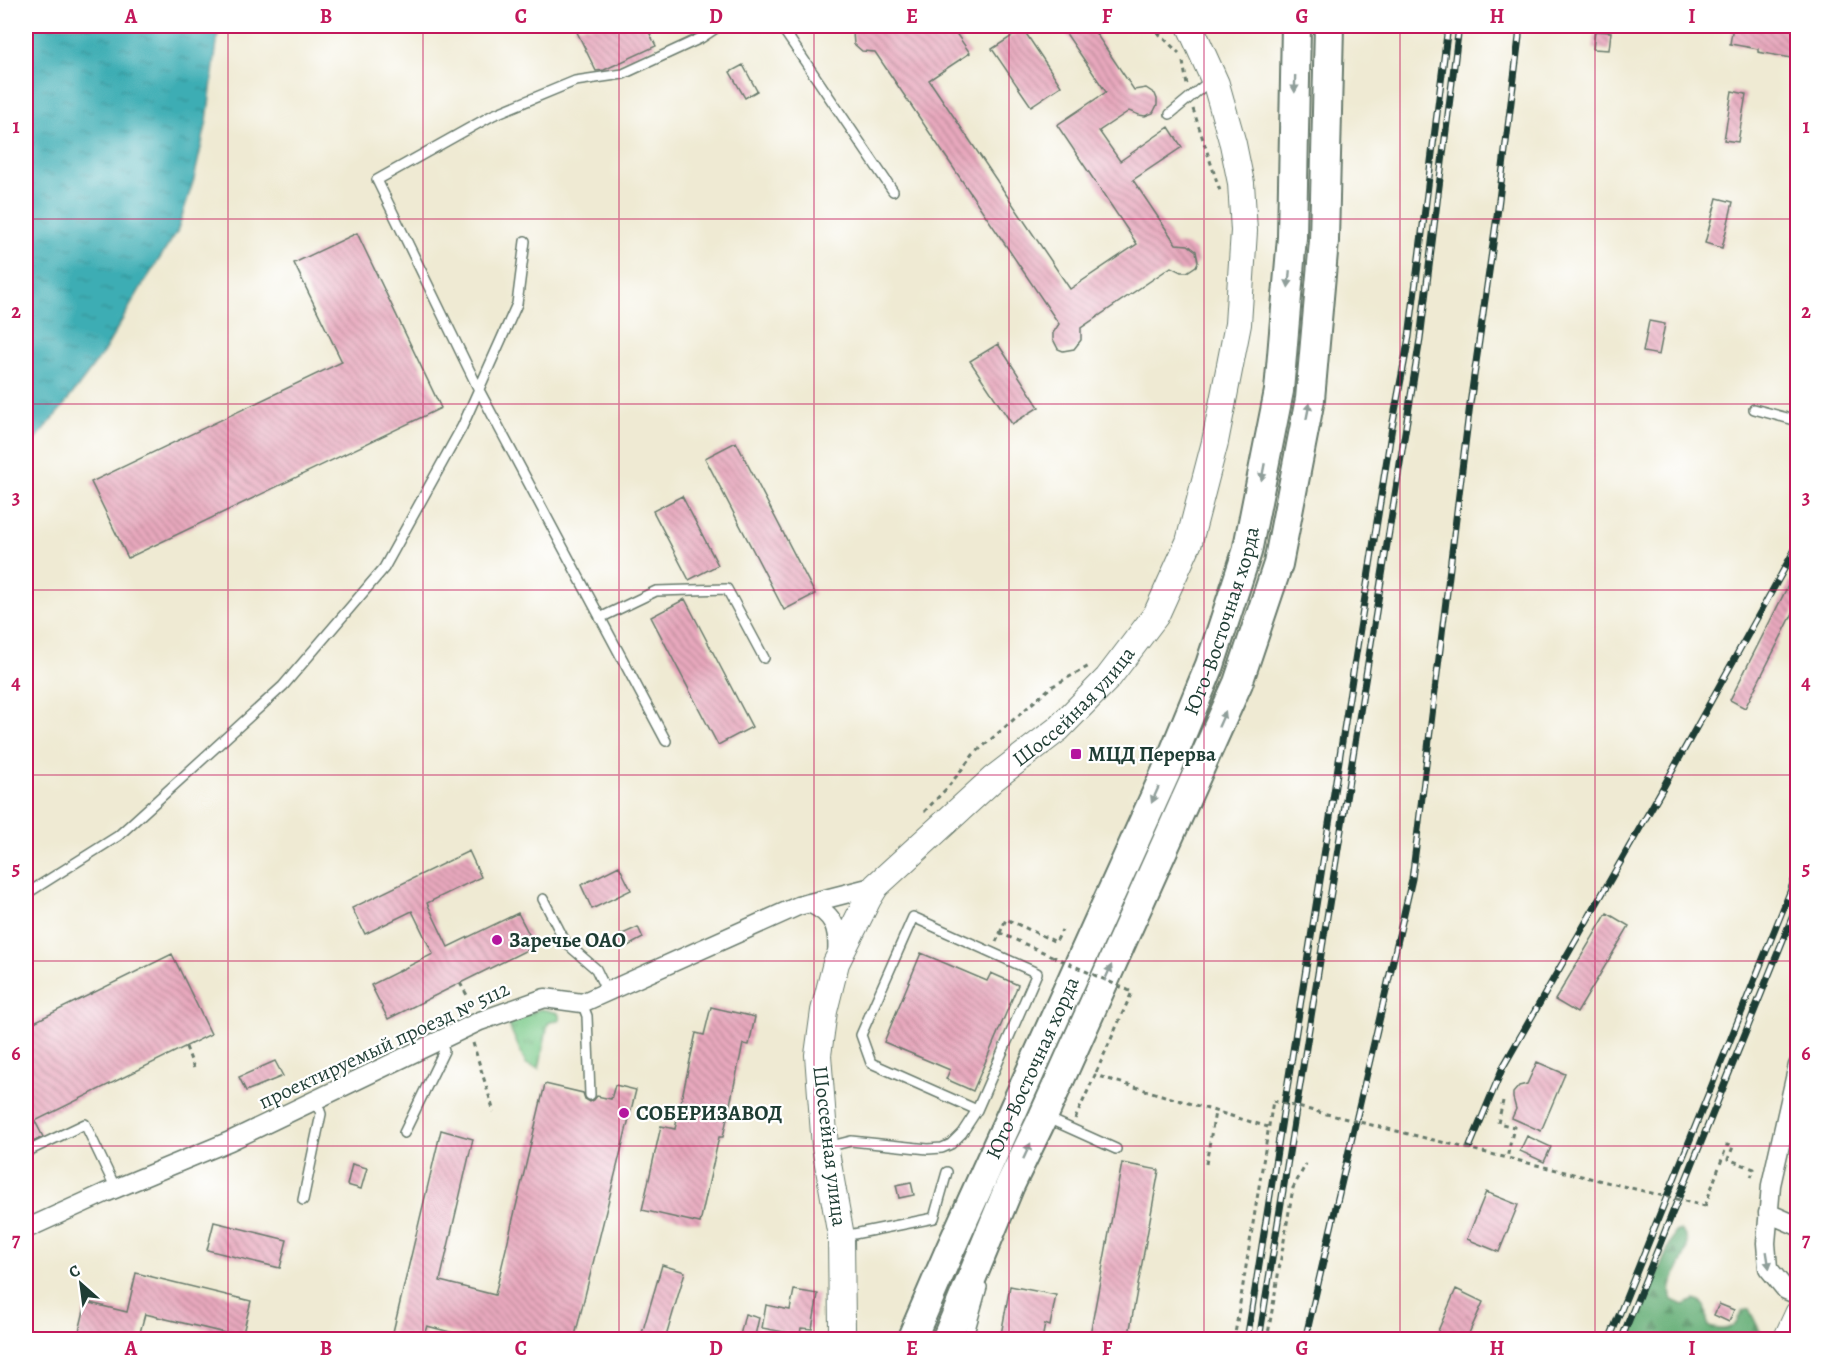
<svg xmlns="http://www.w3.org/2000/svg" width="1823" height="1365" viewBox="0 0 1823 1365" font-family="Alegreya,serif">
<defs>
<pattern id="grass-tufts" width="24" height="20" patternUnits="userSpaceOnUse" patternTransform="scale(1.5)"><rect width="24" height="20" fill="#7dcb8b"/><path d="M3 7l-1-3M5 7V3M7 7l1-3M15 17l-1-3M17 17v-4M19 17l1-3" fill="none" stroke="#66a672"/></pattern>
<pattern id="forest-firs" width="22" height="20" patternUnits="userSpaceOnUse" patternTransform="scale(1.5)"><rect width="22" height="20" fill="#66af77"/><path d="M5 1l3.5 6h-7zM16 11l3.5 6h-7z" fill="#539062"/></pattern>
<pattern id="water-ripples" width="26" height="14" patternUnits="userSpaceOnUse" patternTransform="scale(1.5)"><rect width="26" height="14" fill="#3cadb4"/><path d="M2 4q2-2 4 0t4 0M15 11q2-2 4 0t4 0" fill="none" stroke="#328e93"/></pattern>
<pattern id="building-back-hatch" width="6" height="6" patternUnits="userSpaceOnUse" patternTransform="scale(1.5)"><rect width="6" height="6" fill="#e8a8bd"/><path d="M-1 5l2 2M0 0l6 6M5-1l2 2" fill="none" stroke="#bb8a9a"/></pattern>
</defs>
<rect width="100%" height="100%" fill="#fff"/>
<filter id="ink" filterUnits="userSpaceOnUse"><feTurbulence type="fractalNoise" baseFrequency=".0167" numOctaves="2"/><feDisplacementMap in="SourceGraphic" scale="12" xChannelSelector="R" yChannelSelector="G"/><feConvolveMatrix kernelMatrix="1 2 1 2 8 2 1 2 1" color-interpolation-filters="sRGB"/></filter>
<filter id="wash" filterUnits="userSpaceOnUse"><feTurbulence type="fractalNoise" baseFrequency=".008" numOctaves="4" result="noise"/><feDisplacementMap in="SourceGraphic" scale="24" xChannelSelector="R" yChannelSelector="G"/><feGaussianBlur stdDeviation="1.35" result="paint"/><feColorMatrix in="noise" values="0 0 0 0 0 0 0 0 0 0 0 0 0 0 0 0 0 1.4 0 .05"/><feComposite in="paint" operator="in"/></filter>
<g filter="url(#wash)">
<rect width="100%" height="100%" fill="#efead3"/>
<!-- grass -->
<path fill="url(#grass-tufts)" stroke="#4e8460" stroke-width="1.5" d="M541 1009 558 1013 560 1019 548 1023 539 1069 526 1064 507 1021Z"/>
<!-- forest -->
<path fill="url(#forest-firs)" stroke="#427656" stroke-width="1.5" d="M1680 1230C1703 1249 1662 1277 1672 1300L1683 1305 1695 1300C1713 1306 1703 1314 1709 1327 1719 1330 1731 1331 1737 1321 1739 1317 1740 1314 1743 1311L1749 1309 1764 1339H1631L1675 1232Z"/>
<!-- water -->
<path fill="url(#water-ripples)" stroke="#2e7574" stroke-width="1.5" d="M26 26H219L207 121 194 179 177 232 140 289 103 353 65 404 26 451Z"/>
<g id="blocks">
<!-- building -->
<path fill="url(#building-back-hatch)" d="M574 26H646L656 46 604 70 596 71Z
M859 26H873L880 28 884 26H951L970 53 929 80 1070 289 1137 244 1057 125 1106 92 1061 26H1091L1134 90 1146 88 1155 94 1157 99V105L1153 113 1145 116 1139 115 1129 111 1099 131 1120 161 1169 127 1182 147 1133 180 1176 244 1188 245 1196 251 1198 262 1196 266 1187 272H1181L1171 267 1081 328V340L1074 349 1063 351 1058 349 1053 339V333L1059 324 875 52 862 51 854 44 853 33Z
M1733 26H1797V59L1758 52V49L1730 44Z
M1023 29 1061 86 1031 106 992 49Z
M1595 31 1611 32 1609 50 1593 49Z
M743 65 757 91 745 98 730 72Z
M1732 91 1746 94 1738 142 1724 140Z
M1717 198 1733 202 1722 248 1705 243Z
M357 233 441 408 128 558 91 482 342 362 294 263Z
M1649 321 1665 324 1659 355 1643 352Z
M998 344 1039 407 1012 424 970 361Z
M736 442 815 594 784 610 705 458Z
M682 496 718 565 689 580 653 511Z
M1797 568V605L1745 708 1730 700Z
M685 599 752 727 718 745 651 617Z
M469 851 481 877 427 903 448 947 518 913 535 946 388 1019 371 985 433 954 412 911 365 934 352 908Z
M619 866 631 890 592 909 581 885Z
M1607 913 1629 926 1577 1013 1555 1000Z
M638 927 643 938 626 947 620 935Z
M921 953 987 981 991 973 1018 985 973 1091 946 1079 950 1070 884 1042Z
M172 954 211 1034 35 1121 43 1137 26 1145V1026Z
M711 1007 755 1017 749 1045 743 1044 723 1137H719L700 1223 642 1210 661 1126 675 1129 696 1033 704 1035Z
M275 1061 283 1076 246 1091 239 1077Z
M1537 1062 1565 1074 1541 1131 1512 1118 1516 1109 1513 1098V1093L1519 1086 1527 1084Z
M545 1084 583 1093 585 1099 590 1102 594 1100 597 1096 611 1099 615 1085 636 1090 574 1340H480L427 1326 423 1338 393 1332 441 1130 473 1139 440 1281 495 1295Z
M1527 1136 1551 1147 1544 1162 1520 1151Z
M1122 1163 1159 1170 1128 1340H1089Z
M352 1164 367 1168 361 1189 347 1185Z
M911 1182 914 1195 899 1198 896 1185Z
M1486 1192 1518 1205 1499 1252 1467 1239Z
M214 1222 287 1240 280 1268 207 1250Z
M662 1265 685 1272 665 1340H640Z
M136 1273 251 1301 242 1337 145 1314 138 1340H77L86 1302 127 1312Z
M1010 1286 1056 1295 1050 1326 1045 1324 1042 1340H1000Z
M1456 1289 1483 1302 1466 1340H1434Z
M794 1290 818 1294 812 1329 801 1328 800 1335 762 1328 766 1305 790 1310Z
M1719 1304 1734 1310 1729 1322 1714 1315Z
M745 1314 759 1318 754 1340H739Z"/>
</g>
</g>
<g filter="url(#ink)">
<use href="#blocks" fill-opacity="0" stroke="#687a6c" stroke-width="1.5"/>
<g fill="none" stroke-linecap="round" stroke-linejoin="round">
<!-- service casing -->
<g stroke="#687a6c" stroke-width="12">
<path id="service" d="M786 26 785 32 893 191
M1170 114 1212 79
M1754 409 1798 421
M600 618 656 591 727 589 764 658
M666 741 479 390 377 180 493 115 575 81 623 74 701 38 719 26
M26 894 118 836 283 686 384 568 462 427 517 304 525 241
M543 899 566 943 596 969 607 992
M582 1003 587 1016 590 1095
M1045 1117 1116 1149
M404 1133 444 1051 440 1040
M827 1147 851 1141 928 1149 942 1148 951 1144 962 1133 977 1110 1037 973 913 917 861 1035 871 1063 977 1110
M26 1152 85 1124 116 1189
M303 1200 321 1114 316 1100
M844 1236 934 1218 947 1172
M967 1340 982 1287"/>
</g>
<!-- minor casing -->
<g stroke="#687a6c" stroke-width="21">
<path id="minor" d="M809 903C836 915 839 930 837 957
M1798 1065 1771 1185 1766 1243 1768 1268 1786 1290 1798 1295
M1768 1213 1798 1226
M26 1229 105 1193 230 1141 480 1021 545 998 582 1003 798 906 876 886"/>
</g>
<!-- secondary casing -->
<g stroke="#687a6c" stroke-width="28">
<g id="secondary">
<path id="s1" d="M840 1340 842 1329 841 1236 825 1147 818 1055 824 1011 836 963 868 899 876 886 993 779 1058 729 1108 678 1156 615 1189 542 1215 442 1238 324 1244 231 1241 183 1233 144 1216 84 1190 26"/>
<path d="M1786 1340 1798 1314"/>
</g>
</g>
<!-- primary casing -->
<g stroke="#687a6c" stroke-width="32">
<g id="primary">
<path id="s2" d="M911 1340 949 1252 1166 772 1210 665 1247 552 1279 391 1292 237 1296 26"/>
<path d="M946 1340 1010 1185 1043 1117 1238 683 1278 564 1310 399 1324 241 1329 26"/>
</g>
</g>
<!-- path -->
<path stroke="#687a6c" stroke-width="3" stroke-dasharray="4.5 4.5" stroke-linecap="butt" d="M1151 26 1179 53
M1183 62 1187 85
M1193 109 1220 191
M924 812 948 787 973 755 1051 687 1091 665
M1000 933 1006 919 1056 942 1062 930
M996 942 1000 933 1052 956
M460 983 467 995
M473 1043 494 1112
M186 1047 195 1071
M1503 1101 1498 1123 1514 1127 1507 1158
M1075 1119 1095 1075 1268 1127
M1206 1164 1215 1112
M1705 1206 1727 1145 1733 1147 1728 1159 1754 1169 1751 1177
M1234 1340 1273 1101
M1267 1340 1293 1188 1306 1164"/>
<!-- service -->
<use href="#service" stroke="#fff" stroke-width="9"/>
<!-- minor -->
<use href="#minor" stroke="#fff" stroke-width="18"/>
<!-- secondary -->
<use href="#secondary" stroke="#fff" stroke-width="26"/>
<!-- primary -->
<use href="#primary" stroke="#fff" stroke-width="28"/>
<!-- rail casing -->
<g stroke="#1f3d34" stroke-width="7">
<path id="rail" d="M1470 1146 1503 1067 1660 793 1798 544
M1247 1340 1392 427 1409 337 1448 26
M1259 1340 1420 339 1459 26
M1305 1340 1412 879 1470 404 1497 216 1519 37V26
M1609 1340 1790 892 1798 869
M1621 1340 1798 903"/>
</g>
<!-- rail -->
<use href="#rail" stroke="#fff" stroke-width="4.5" stroke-dasharray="14" stroke-linecap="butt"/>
<!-- path-bridge -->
<path stroke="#687a6c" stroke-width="3" stroke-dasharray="4.5 4.5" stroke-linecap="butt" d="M1052 956 1132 992 1095 1075
M1273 1101 1705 1206"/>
</g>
<!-- one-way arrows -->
<defs><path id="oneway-solid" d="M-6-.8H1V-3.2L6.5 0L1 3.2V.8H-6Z" transform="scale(1.5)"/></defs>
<g fill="#8f9e9a">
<use href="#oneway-solid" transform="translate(1295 84) rotate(91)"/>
<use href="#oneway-solid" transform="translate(1289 279) rotate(95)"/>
<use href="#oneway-solid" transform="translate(1308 411) rotate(-79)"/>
<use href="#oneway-solid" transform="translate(1263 472) rotate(101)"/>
<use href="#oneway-solid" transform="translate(1222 719) rotate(-66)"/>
<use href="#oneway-solid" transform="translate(1155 795) rotate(114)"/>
<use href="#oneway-solid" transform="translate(1108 973) rotate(-66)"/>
<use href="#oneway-solid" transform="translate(1027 1151) rotate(-65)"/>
<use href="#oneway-solid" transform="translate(1768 1260) rotate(81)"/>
</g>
</g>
<!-- grid -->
<path fill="none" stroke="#c2185b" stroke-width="1.5" stroke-opacity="0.55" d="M228 26V1340M423 26V1340M619 26V1340M814 26V1340M1009 26V1340M1204 26V1340M1400 26V1340M1595 26V1340M26 219H1798M26 404H1798M26 590H1798M26 775H1798M26 961H1798M26 1146H1798"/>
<!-- markers -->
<g fill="#b5179e" stroke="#fff" stroke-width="2">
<rect x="1070" y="748" width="12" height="12" rx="3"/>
<circle cx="497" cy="940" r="6"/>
<circle cx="624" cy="1113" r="6"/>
</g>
<g text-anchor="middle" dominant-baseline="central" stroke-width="4.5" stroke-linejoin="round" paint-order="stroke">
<!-- street labels -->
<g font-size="21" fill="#1f3d34" stroke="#fff">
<text stroke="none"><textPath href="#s2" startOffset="784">Юго-Восточная хорда</textPath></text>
<text stroke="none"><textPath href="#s1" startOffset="735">Шоссейная улица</textPath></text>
<text transform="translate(384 1045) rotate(-25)">проектируемый проезд № 5112</text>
<text stroke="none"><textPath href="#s2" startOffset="298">Юго-Восточная хорда</textPath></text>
<text transform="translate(830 1146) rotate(83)">Шоссейная улица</text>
</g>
<!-- poi labels -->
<g font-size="21" font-weight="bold" fill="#1f3d34" stroke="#fff" text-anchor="start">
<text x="1088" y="754">МЦД Перерва</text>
<text x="509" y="940">Заречье ОАО</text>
<text x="636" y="1113">СОБЕРИЗАВОД</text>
</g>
</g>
<!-- margin -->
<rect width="1823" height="1365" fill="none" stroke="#fff" stroke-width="66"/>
<!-- north arrow -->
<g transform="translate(81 1284) rotate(332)" stroke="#ffffff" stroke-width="4.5" paint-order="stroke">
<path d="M0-4.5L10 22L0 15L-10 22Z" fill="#1f3d34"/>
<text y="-9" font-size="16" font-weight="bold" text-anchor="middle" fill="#1f3d34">С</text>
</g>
<rect x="33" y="33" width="1757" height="1299" fill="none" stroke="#c2185b" stroke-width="2"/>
<g font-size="20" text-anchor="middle" font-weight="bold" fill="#c2185b">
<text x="131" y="23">A</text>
<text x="326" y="23">B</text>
<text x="521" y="23">C</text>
<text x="716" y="23">D</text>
<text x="912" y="23">E</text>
<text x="1107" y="23">F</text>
<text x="1302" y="23">G</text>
<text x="1497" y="23">H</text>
<text x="1692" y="23">I</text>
<text x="16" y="133">1</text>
<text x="1806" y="133">1</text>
<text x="16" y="318">2</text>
<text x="1806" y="318">2</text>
<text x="16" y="504">3</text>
<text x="1806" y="504">3</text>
<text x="16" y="689">4</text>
<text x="1806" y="689">4</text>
<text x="16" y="875">5</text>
<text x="1806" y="875">5</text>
<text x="16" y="1060">6</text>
<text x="1806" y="1060">6</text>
<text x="16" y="1246">7</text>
<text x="1806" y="1246">7</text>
<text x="131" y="1355">A</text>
<text x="326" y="1355">B</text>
<text x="521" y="1355">C</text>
<text x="716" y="1355">D</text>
<text x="912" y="1355">E</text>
<text x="1107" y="1355">F</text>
<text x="1302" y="1355">G</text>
<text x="1497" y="1355">H</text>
<text x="1692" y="1355">I</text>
</g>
</svg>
